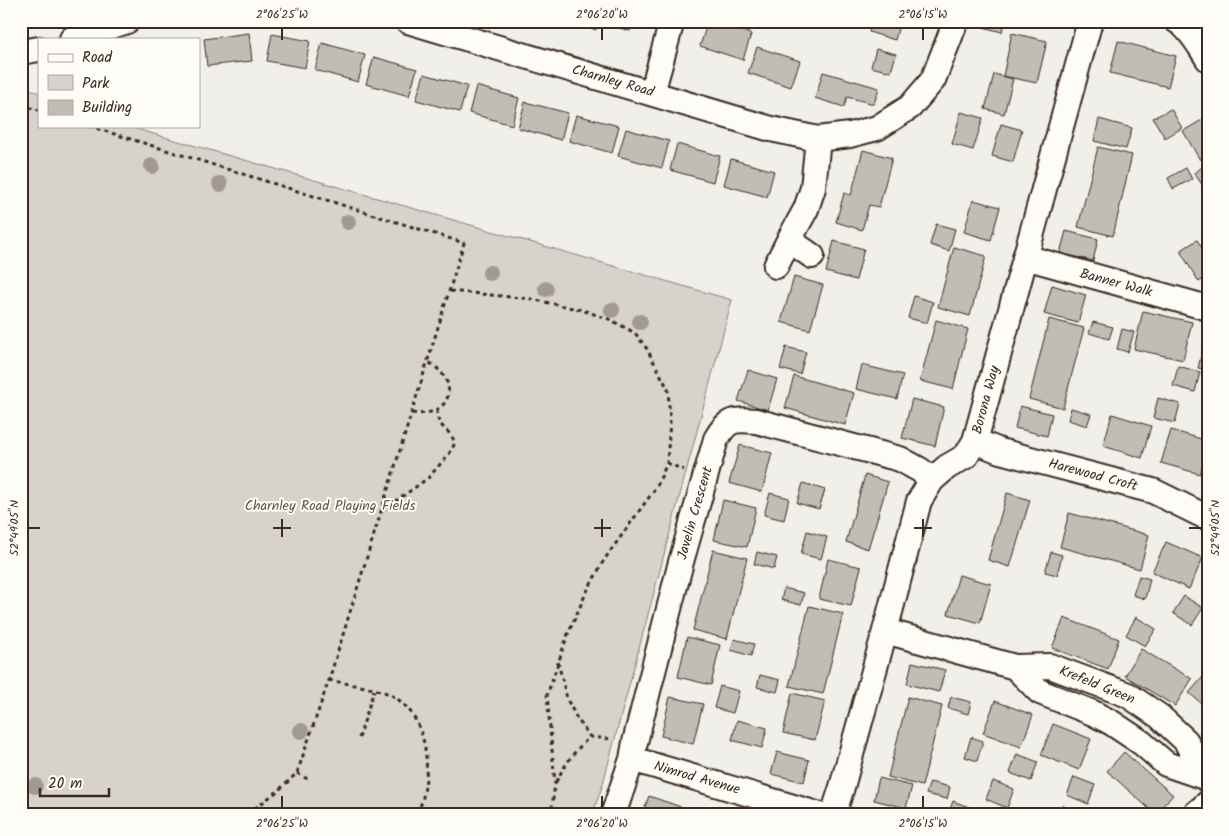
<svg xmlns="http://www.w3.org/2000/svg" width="1229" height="836" viewBox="0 0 1229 836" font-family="Kalam,sans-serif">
<rect width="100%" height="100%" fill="#f1efea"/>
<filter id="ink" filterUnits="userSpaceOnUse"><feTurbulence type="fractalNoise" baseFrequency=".02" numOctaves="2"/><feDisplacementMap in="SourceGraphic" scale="10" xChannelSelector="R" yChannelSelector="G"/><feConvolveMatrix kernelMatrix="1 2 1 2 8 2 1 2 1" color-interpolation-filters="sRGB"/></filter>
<g filter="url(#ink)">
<!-- green -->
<path fill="#d7d2cc" stroke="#897e75" d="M21 85 39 93V126H126L732 300 602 787 592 815H21Z"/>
<!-- building -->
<path fill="#c1bcb4" stroke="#3b2a1e" d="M570 21H599L596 30Z
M606 21H633L630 31 605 24Z
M708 21H713L751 34 743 60 700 46Z
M872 21 900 22 895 40 869 32Z
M984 21H1005L1002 32 983 27Z
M249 33 252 61 207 66 204 39Z
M1012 33 1047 41 1037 83 1003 76Z
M272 34 310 41 305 68 267 61Z
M1118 41 1176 56 1168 87 1110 73Z
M322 43 365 55 358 82 315 70Z
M757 47 800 61 791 87 748 73Z
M876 49 896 54 891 72 871 67Z
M374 57 417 69 409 96 366 84Z
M823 72 879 88 874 104 847 97 844 107 815 98Z
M424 74 467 86 460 112 416 100Z
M994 74 1013 79 1004 114 985 109Z
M476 86 519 98 512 125 469 113Z
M525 102 568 113 561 140 518 128Z
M1171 109 1182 128 1165 138 1153 118Z
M961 112 983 118 973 150 952 144Z
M576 115 619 126 612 153 569 141Z
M1099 119 1132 128 1126 149 1094 141Z
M1202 120 1208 129V155L1200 160 1183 131Z
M1001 124 1022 130 1013 162 992 156Z
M626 129 669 141 662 168 618 156Z
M677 144 720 156 713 182 670 170Z
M1098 147 1132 155 1113 236 1078 227Z
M863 150 892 158 879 207 869 205 862 230 836 222 844 193 851 195Z
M731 159 774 171 767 197 724 185Z
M1208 163V193L1194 173Z
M1186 168 1192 179 1173 189 1168 178Z
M973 200 1000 207 991 240 964 232Z
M936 224 955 229 949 251 930 245Z
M1066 231 1098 239 1093 261 1060 253Z
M1197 240 1208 257V276L1199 282 1180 251Z
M834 241 864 249 856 280 826 272Z
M954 247 986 256 970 316 938 307Z
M794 277 823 285 810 330 781 322Z
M1052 285 1086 295 1078 323 1044 314Z
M914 296 933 302 927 323 908 318Z
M1143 311 1192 322 1183 360 1134 349Z
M1049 319 1084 328 1063 408 1029 399Z
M936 320 968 329 953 389 920 381Z
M1093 322 1113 327 1109 339 1089 333Z
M1122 329 1134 332 1128 352 1117 349Z
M1207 331H1208V370L1198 368Z
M786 347 806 352 800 374 780 369Z
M862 365 903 375 897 399 856 389Z
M1178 366 1200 372 1195 392 1173 386Z
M748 370 777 379 768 410 738 401Z
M794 376 854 393 845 425 785 408Z
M1158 398 1180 404 1175 423 1153 418Z
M912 399 944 407 935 446 902 438Z
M1020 406 1052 414 1047 436 1015 428Z
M1071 408 1091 414 1087 426 1068 420Z
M1112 414 1151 426 1142 458 1103 446Z
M1171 430 1208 441V447L1200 474 1161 463Z
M740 445 772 453 762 492 729 483Z
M865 475 888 482 868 549 846 542Z
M803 483 825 490 819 509 797 503Z
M770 493 789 498 784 520 764 515Z
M1007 493 1030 500 1010 567 988 560Z
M723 500 756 508 747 547 714 540Z
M1069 513 1149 535 1140 569 1060 547Z
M807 531 827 537 821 559 801 554Z
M1166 542 1203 558 1189 589 1152 572Z
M713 550 747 558 727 639 693 630Z
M757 552 777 557 774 569 754 564Z
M1051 552 1062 555 1057 575 1045 572Z
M828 559 861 567 851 606 819 599Z
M959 575 991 584 980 623 948 614Z
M1139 576 1150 579 1145 599 1133 595Z
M784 588 804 593 801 605 781 600Z
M1184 596 1203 608 1192 625 1173 613Z
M809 606 843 614 823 694 789 686Z
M1136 617 1156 629 1145 646 1126 635Z
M1064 618 1119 639 1108 669 1052 648Z
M687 637 720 645 711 685 678 677Z
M734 639 754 644 751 656 731 650Z
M1141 649 1192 679 1175 706 1125 676Z
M912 662 945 670 939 692 907 684Z
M760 675 780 680 777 692 757 687Z
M1203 677 1208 682V709L1189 693Z
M720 686 739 691 733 713 714 708Z
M792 693 825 701 815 740 783 733Z
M670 697 703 704 693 744 661 736Z
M908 697 942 706 922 786 888 777Z
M951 697 971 702 968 714 948 708Z
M995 701 1033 715 1021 747 983 733Z
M737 720 767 728 762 748 732 740Z
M1053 724 1091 739 1079 770 1041 755Z
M971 737 983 741 977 761 965 757Z
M777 752 809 760 804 782 771 774Z
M1124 752 1173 795 1155 814 1107 771Z
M1017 754 1038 762 1031 781 1010 773Z
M1074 777 1095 785 1088 804 1067 795Z
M879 778 912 786 906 808 874 800Z
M993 781 1014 789 1007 808 986 799Z
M930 782 950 787 947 799 926 794Z
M649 796 681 807 678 815H642Z
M953 801 982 812 981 815H948Z
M1062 805 1077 815H1056Z"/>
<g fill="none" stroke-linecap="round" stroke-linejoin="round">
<!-- minor casing -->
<g stroke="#3b2a1e" stroke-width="28">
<path id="minor" d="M408 21 771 129 818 139 850 135 877 128 910 107 933 80 956 21
M1177 21C1190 28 1200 47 1208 59
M72 39 127 21
M21 52 39 49
M652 93 672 21
M812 256 789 240 806 209 813 188 818 139
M1025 257 1208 308
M776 266 789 240
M975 441 1000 451 1153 491 1208 518
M885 631 1015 667 1050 666 1128 695 1159 716 1186 741 1204 777
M1015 667 1040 692 1093 713 1112 723 1142 743 1166 764 1204 777 1208 780
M632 759 820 815
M613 815 632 759 635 742 681 562 716 439C728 419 733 419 756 421L900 459 920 470 932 480
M833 815 842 787 885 631 919 501 932 480 947 467 966 456 975 441 1090 21
M1194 815 1208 803"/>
</g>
<!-- path -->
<path stroke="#3b2a1e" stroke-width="3" stroke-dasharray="4 4" stroke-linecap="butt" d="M21 105 39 110
M89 126 464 243 329 680 297 773 279 790 246 815
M450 291 531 299 582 310 609 319 635 333 647 349 668 389 670 421 667 463 657 486 604 560 586 593 568 634 547 695 555 783 551 815
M412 413C452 418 462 381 428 362
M667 463 684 470
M382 511 428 478 449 454 455 443C449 427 437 429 437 411
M558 662 567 699 576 717 590 737
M329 680C346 684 380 688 393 696 431 719 433 778 417 815
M359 738 374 690
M297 773 309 780
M556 782C565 764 575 750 590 737L612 739"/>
<!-- minor -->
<use href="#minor" stroke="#fdfcf7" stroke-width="24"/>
</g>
<!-- trees -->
<g fill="#a29a92">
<circle cx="152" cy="166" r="8"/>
<circle cx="220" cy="184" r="8"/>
<circle cx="348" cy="222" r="8"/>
<circle cx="490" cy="273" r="8"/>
<circle cx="546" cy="289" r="8"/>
<circle cx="612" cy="310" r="8"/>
<circle cx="640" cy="322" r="8"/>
<circle cx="301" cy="731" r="8"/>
<circle cx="35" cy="786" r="8"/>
</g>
</g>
<!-- ticks -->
<path fill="none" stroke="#3b2a1e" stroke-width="2" d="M282 28V40M602 28V40M923 28V40M282 519V537M602 519V537M923 519V537M28 528H40M273 528H291M594 528H611M914 528H932M1189 528H1202M282 796V808M602 796V808M923 796V808"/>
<g text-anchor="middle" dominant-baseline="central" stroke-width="4" stroke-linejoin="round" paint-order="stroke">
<!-- street labels -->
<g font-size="14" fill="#3b2a1e" stroke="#fdfcf7">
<text transform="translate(613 81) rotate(16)">Charnley Road</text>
<text transform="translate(1116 283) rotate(15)">Banner Walk</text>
<text transform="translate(986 400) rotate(-75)">Borona Way</text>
<text transform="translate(1093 475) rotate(15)">Harewood Croft</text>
<text transform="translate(695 513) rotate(-74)">Javelin Crescent</text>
<text transform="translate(1097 685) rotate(22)">Krefeld Green</text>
<text transform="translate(697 778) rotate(16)">Nimrod Avenue</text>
</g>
<!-- park labels -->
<g font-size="14" fill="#62544a" stroke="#fdfcf7">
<text x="330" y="506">Charnley Road Playing Fields</text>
</g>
</g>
<!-- margin -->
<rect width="1229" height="836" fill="none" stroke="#fdfcf7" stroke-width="55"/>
<!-- legend -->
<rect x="38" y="38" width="162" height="90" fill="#fdfcf7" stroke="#afa8a0"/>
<rect x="48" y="54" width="25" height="8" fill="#fdfcf7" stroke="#afa8a0"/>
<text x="82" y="62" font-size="15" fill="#3b2a1e">Road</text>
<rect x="48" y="75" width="25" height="15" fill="#d7d2cc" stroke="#afa8a0"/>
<text x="82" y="88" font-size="15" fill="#3b2a1e">Park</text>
<rect x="48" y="100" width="25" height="15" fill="#c1bcb4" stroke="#afa8a0"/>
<text x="82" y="112" font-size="15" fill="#3b2a1e">Building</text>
<!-- scale -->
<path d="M40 788v8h69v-8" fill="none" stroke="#3b2a1e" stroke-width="2.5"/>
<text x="48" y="788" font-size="15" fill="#3b2a1e" stroke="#fdfcf7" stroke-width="4" paint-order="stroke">20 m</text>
<rect x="28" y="28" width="1174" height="780" fill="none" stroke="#3b2a1e" stroke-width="2"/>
<g font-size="12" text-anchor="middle" fill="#3b2a1e">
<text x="282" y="18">2°06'25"W</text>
<text x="602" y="18">2°06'20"W</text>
<text x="923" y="18">2°06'15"W</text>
<text transform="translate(14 528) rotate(-90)" y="4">52°49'05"N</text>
<text transform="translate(1215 528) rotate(-90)" y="4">52°49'05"N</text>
<text x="282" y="827">2°06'25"W</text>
<text x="602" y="827">2°06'20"W</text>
<text x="923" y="827">2°06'15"W</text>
</g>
</svg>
